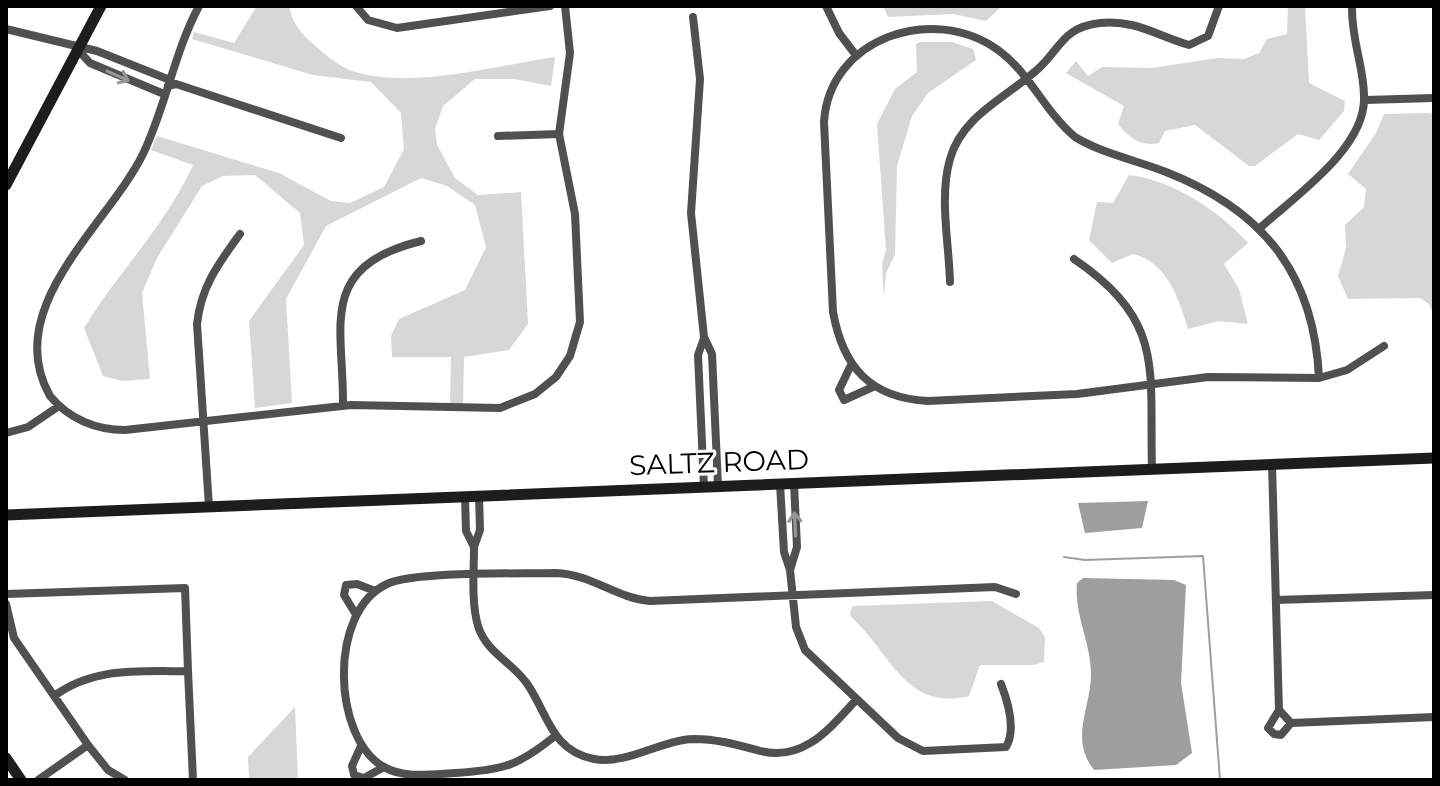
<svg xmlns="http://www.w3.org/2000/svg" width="1440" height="786" viewBox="0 0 1440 786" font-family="Montserrat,sans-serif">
<rect width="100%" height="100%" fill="#fff"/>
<!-- green -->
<path fill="#d7d7d7" d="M257 6H290C289 18 302 35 311 42 322 52 338 66 352 71 411 90 493 66 555 57L551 86 514 79H475L443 106 435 129 437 145 455 178 478 195 521 192 528 324 509 350 464 357 463 405 450 404 451 357H392L391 336 399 319 465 290 486 247 475 205 447 186 421 178 326 226 286 299 292 403 255 408 249 321 304 245 300 213 255 175 223 176 202 186 157 258 142 293 150 379 122 381 103 376 84 328C118 272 166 225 193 165L151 150 157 136 279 173 331 201 350 203 384 187 404 149 401 113 371 82 313 75 192 39 194 32 234 43Z
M883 6H1002L986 21 953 14 888 17Z
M1288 6H1305L1309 83 1345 101 1344 111 1319 140 1298 134 1255 166H1249L1195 125 1165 131 1159 143C1141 147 1129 138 1118 124L1124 106 1066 73 1076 61 1088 76 1102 67 1152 68 1217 58 1244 59 1259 53 1267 39 1287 34Z
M920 42H952L973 49 976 60 928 93 912 116 897 166 895 255 886 273 884 298 882 264 886 250 877 124 895 89 917 72 916 44Z
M1430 113 1434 116V316L1429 304 1420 298 1348 299 1338 276 1346 248 1345 225 1364 207 1366 189 1348 174 1376 133 1384 114Z
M1129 175C1173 180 1219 211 1248 243L1224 264 1239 289 1248 324 1219 321 1188 329C1179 299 1167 262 1133 254L1112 263 1089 240 1097 202 1113 203Z
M992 601 1039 628 1045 637 1044 662 1034 665H980L969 696C905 712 890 651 851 617L850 611 853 606Z
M295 707 298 780H249L248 757Z"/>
<!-- water -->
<path fill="#9e9e9e" d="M1148 501 1142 528 1085 533 1078 503Z
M1083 578 1174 580 1186 585 1181 683 1192 753 1176 765 1094 770C1069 738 1091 708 1091 674 1091 642 1074 615 1077 583Z"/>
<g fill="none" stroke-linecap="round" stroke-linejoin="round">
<!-- stream -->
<path stroke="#9e9e9e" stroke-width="2" d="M1064 557 1085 560 1203 556 1220 780"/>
<!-- street -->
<path stroke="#505050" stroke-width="8" d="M199 6C174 53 166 106 143 154 108 225 0 308 50 396 69 419 96 430 125 430L351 405 500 408 535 394 556 377 570 356 580 322 575 214 559 134 570 53 565 6
M356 6 368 20 397 28 550 6
M826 6 839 33 855 54
M693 17 700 79 691 213 704 337 712 354 718 486
M6 29 97 51 170 80
M78 50 90 63 164 94
M168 86 176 84 341 138
M1365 100 1434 98
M498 136 559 134
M1260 228C1295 196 1366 148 1364 97 1364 67 1351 39 1352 6
M1074 259C1166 322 1149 368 1152 469
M950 282C949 243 939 197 950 159 962 115 1008 97 1039 68 1061 47 1064 27 1100 23 1134 19 1158 36 1189 45L1208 36 1219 6
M851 365 839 390 844 400 875 386
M1319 378C1314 273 1263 210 1166 172 1136 160 1103 154 1075 137 1045 112 1029 72 998 50 933 3 829 38 824 122L833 312C843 367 870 398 928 401L1077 394 1208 377 1319 378 1347 370 1384 346
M343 406C344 326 316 267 421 241
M6 433 28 427 59 406
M1272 464 1279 710
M780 484 784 552 790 570 797 547 794 483
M704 487 698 355 704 338
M465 497 466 531 474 547 480 530 479 496
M209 507 197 324C201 286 219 263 240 234
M474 547C474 571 471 602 478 626 487 654 513 662 528 685 548 715 552 751 594 759 628 765 660 740 694 739 718 739 738 745 760 751 804 762 830 728 856 700
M790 570 796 627 805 650 898 738 923 751 1006 747C1016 730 1008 702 1001 684
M6 594 185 588 188 671C140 672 95 666 54 696
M1276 600 1434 595
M6 604 14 638 88 745 38 780
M355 613 344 595 346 585 357 584 375 591
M188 671 193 780
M1279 710 1291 723 1434 717
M1279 710 1268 728 1274 734 1281 735 1291 723
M555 736C518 766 503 770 456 773 434 774 404 779 384 767 332 738 328 611 387 584 416 571 518 574 556 573 591 574 616 598 650 601L995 587 1016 594
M88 745 108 770 125 780
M361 746 352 766 354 775 364 778 384 767"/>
<!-- secondary -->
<path stroke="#1d1d1d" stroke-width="11" d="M6 185 101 6
M6 515 1434 458
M6 758 21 780"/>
</g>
<!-- one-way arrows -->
<defs><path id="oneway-shaft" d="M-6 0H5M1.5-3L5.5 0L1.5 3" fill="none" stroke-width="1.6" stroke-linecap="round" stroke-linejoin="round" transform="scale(2)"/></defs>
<g stroke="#969696">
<use href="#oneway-shaft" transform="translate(118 76) rotate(24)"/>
<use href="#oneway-shaft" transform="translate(795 524) rotate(-93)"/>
</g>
<g text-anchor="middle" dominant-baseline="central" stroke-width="6" stroke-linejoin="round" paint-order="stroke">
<!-- street labels -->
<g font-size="28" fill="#000" stroke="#fff">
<text transform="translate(719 462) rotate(-2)">SALTZ ROAD</text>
</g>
</g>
<!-- border -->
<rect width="1440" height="786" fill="none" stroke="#000000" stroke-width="16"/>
</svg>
